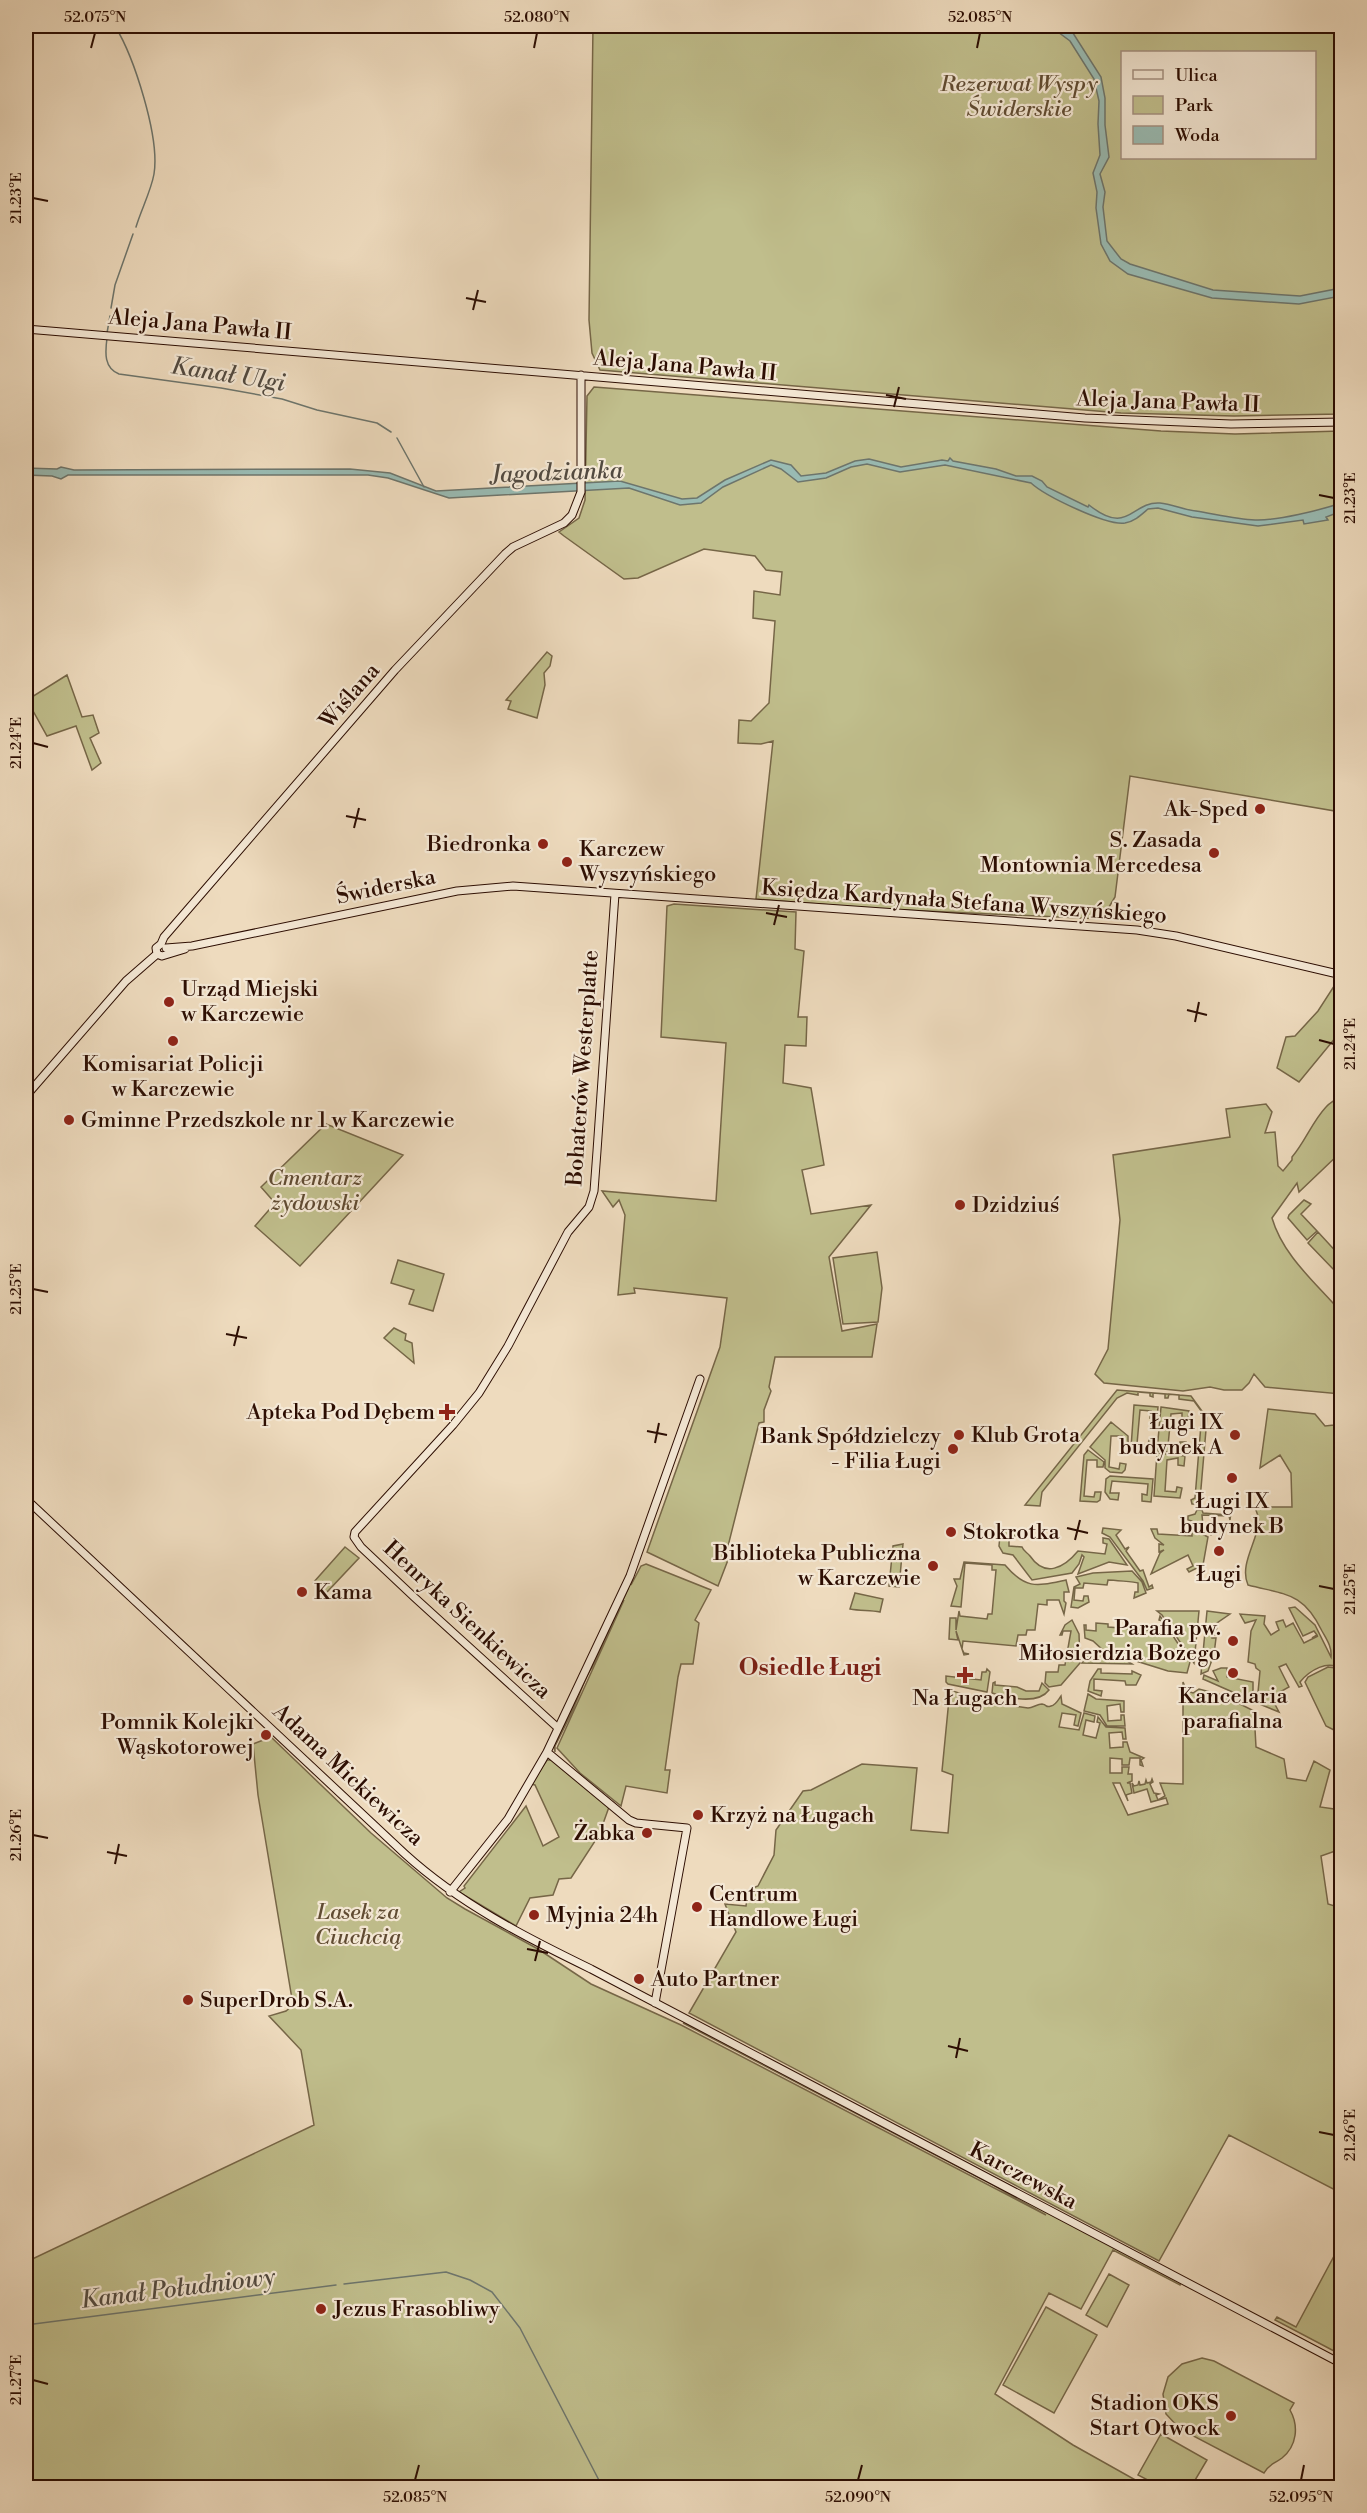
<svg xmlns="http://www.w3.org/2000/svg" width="1367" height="2513" viewBox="0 0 1367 2513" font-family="'Libre Bodoni',serif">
<rect width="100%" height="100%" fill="#eedbbe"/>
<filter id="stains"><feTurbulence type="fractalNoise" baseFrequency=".00333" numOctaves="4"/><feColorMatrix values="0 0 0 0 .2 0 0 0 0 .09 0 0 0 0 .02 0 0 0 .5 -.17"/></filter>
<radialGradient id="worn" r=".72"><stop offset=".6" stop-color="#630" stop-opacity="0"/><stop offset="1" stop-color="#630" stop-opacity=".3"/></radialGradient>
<!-- green -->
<path fill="#c0be8c" stroke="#766647" stroke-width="1.5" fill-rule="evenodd" d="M593 26H1341V414L1234 416 1121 413 600 370 592 353 589 320ZM1122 52H1314V158H1122Z
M594 387 1161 431 1235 434 1341 431V812L1130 776 1115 897 1102 919 882 909 756 899 773 741 761 744 738 743 739 720 751 721 769 703 775 621 753 618 754 591 780 595 782 572 766 570 755 556 704 549 638 578 624 579 564 536 559 532 579 518 585 500 587 396Z
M547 652 552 656 550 666 544 673 545 685 537 718 508 709 511 701 506 700Z
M67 675 82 717 93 715 99 733 90 738 101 763 92 770 76 726 47 736 27 700Z
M674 904 796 912 795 949 804 951 798 1017H807L806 1046 785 1045 783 1083 811 1088 824 1165 802 1170 811 1214 871 1205 829 1257 842 1331 877 1324 872 1357H775L769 1387 771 1391 764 1410V1422L759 1423 727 1550 731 1552 718 1586 647 1552 720 1347 727 1298 634 1288 635 1293 618 1295 625 1215 619 1200 613 1207 602 1191 716 1201 726 1043 661 1037 667 906Z
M1336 983 1341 984V1031L1299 1082 1277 1068 1286 1037 1295 1036 1318 1011Z
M1341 1094V1152L1299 1192 1297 1183 1272 1218C1283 1256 1316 1283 1341 1312V1394L1265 1387 1254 1374 1249 1383 1242 1390H1224L1210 1387 1183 1391 1104 1383 1095 1374 1108 1349 1120 1220 1113 1155 1230 1137 1226 1109 1266 1104 1272 1112 1265 1133 1275 1132 1278 1166 1283 1171 1292 1160V1157C1305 1142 1312 1122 1326 1107 1330 1102 1337 1100 1341 1094Z
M326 1124 403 1155 300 1266 255 1226 275 1203 261 1187Z
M1304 1200 1311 1204 1301 1214 1317 1231 1307 1240 1288 1218 1289 1215Z
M1318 1232 1341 1257V1271L1337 1267 1334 1270 1308 1243Z
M877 1252 882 1288 878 1322 843 1324 833 1258Z
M398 1260 444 1274 433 1311 409 1304 414 1290 391 1283Z
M394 1328 406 1334 405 1340 412 1343 414 1363 384 1338Z
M1117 1390 1191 1396 1207 1418 1200 1500 1198 1504H1192L1191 1500 1195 1498 1202 1412 1194 1401 1179 1399V1395L1169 1394 1168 1398H1165V1394L1153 1393V1397L1150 1396V1393L1138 1392V1395L1127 1393 1117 1398 1042 1492 1040 1506 1025 1505Z
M1134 1405 1158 1407 1157 1418H1150L1151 1411 1140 1410 1137 1444 1148 1445 1149 1440H1154L1153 1452 1131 1448Z
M1161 1407 1189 1411 1188 1421 1182 1420V1413L1171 1414 1168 1446 1180 1447V1442H1186L1184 1453 1157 1451Z
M1268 1409 1315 1414 1325 1426 1334 1425 1342 1418 1341 1670C1329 1658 1309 1671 1300 1682L1302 1686 1299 1687 1286 1664 1279 1667 1289 1687 1271 1697 1279 1712 1257 1703 1260 1671 1256 1668 1255 1664 1248 1662 1251 1631 1256 1620 1245 1623 1240 1614 1265 1616 1264 1624 1271 1635 1279 1630 1276 1622 1283 1620 1286 1627 1293 1623 1304 1643 1318 1636 1312 1638 1317 1635 1314 1631 1303 1636 1289 1608 1295 1607 1315 1625 1331 1657C1332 1647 1327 1640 1322 1631 1303 1592 1286 1595 1248 1585 1239 1565 1257 1542 1259 1521 1259 1517 1256 1511 1255 1507H1292L1291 1473 1280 1455 1260 1468Z
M1111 1422 1128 1436V1444L1121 1443 1122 1436H1111L1109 1467 1119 1469 1120 1463 1126 1464 1125 1470 1122 1473 1110 1472 1105 1468V1460L1090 1447Z
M1088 1450 1104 1462 1103 1467H1097V1460H1087L1084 1496 1094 1497 1095 1492H1101L1100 1500 1097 1502 1080 1501 1084 1455Z
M1157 1453 1185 1456 1184 1466 1178 1465V1458L1167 1460 1165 1491 1176 1492 1177 1487 1182 1488 1180 1498 1154 1496Z
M1110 1476 1153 1479 1151 1502 1142 1501V1494L1147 1495 1148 1484 1112 1481 1110 1493H1119L1118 1500 1110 1499 1105 1492 1106 1479Z
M1197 1510H1202L1203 1513 1229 1515 1231 1512 1230 1520 1229 1516 1202 1515 1203 1526 1218 1527 1211 1535 1206 1531 1200 1533 1208 1537 1203 1565 1189 1572 1187 1569 1193 1566 1188 1555 1151 1574 1160 1553 1164 1550 1159 1552V1544L1164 1545 1155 1538 1151 1529H1157L1158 1534 1192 1536V1521L1188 1520V1516L1195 1514Z
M1103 1528 1121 1530 1116 1535 1125 1549 1129 1547 1126 1551 1140 1571 1143 1570 1149 1587 1152 1585 1153 1588 1147 1590 1143 1581 1110 1537 1102 1533Z
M1006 1529 1018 1532V1536H1009V1546L1022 1547C1024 1552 1027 1552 1030 1556 1045 1578 1064 1568 1078 1551L1105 1554 1107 1544 1103 1543V1538L1109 1539 1127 1565 1109 1562 1078 1574 1084 1557 1082 1555 1079 1564 1072 1573 1032 1580 1013 1555 1003 1553 999 1546 1000 1535Z
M903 1544 899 1587 889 1586 893 1546Z
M345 1547 359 1558 327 1592 324 1593 313 1583Z
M964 1562 1005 1565C1026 1590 1037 1586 1066 1580L1069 1592H1064V1601L1066 1603 1064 1614 1059 1600H1047V1605L1038 1604 1035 1630H1027L1026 1635H1018L1016 1646 963 1641 962 1649 964 1653 969 1654 964 1655 956 1631 958 1640 949 1639 950 1618H956V1630L959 1611 960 1616 987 1619 988 1614H992L996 1570H992V1565L965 1563 961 1607 951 1606 957 1586 954 1579H960Z
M646 1564 711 1590 695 1620 699 1623 693 1664H681L678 1677 665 1770H670L667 1793 626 1786 621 1806 580 1773 557 1748 624 1600 592 1667C585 1678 581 1691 576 1702 570 1717 562 1732 555 1746V1752L554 1746 628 1589 627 1586 632 1579 631 1585 641 1566Z
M1132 1571 1142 1582 1146 1593 1134 1598 1135 1592H1138V1583C1135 1582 1112 1580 1108 1580L1107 1585 1084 1583 1083 1588H1075L1074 1600 1083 1601 1084 1596H1088L1089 1602 1078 1608 1071 1607 1074 1587 1080 1584 1076 1577 1093 1573Z
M855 1593 883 1599 880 1612C870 1610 861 1611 850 1609Z
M1157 1611H1199L1194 1663 1162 1615Z
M1207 1611 1230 1614 1217 1623 1216 1635H1212V1638H1216L1214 1654 1208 1671 1201 1674Z
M1160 1616 1190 1662 1187 1673 1168 1671 1104 1651 1093 1641 1085 1638 1084 1625H1086V1630L1096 1631V1623L1108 1624V1627L1161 1631 1162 1621 1159 1620Z
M1072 1620 1079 1634 1080 1663 1061 1685 1049 1687 1045 1683 1046 1672H1058L1059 1665H1065L1071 1631H1063L1062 1635H1060L1065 1625Z
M1096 1652 1124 1659 1132 1664 1082 1663 1088 1654Z
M1328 1667 1336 1668 1341 1675V1727L1336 1731 1326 1726 1305 1682 1308 1677Z
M1221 1668H1227V1677L1253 1682V1701L1203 1679 1204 1675 1218 1681 1213 1671Z
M987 1669 990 1672 987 1692 948 1684 946 1682V1676L981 1680 982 1672H986Z
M1098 1669H1101V1673L1132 1674V1671L1141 1675 1136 1685H1126L1125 1681 1094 1679V1690L1102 1691 1101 1696 1088 1691 1090 1681Z
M995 1682V1685L1017 1687 1026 1691H1039L1042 1683 1049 1690C1038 1705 1008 1698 992 1693L993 1683Z
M1183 1682 1187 1691 1193 1693 1199 1689 1222 1695 1254 1711 1256 1747 1284 1759 1287 1778 1306 1781 1314 1761 1330 1770 1320 1807 1341 1810V1849L1321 1856 1328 1904 1341 1908V2193L1229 2135 1159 2261 689 2013 736 1932 725 1904 746 1906 748 1890 758 1886 774 1855 776 1830 803 1791 811 1790 862 1764 917 1768 911 1830 948 1833 953 1775 942 1771 950 1689C956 1695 1017 1707 1028 1708 1033 1708 1037 1704 1042 1704 1048 1705 1045 1708 1051 1706 1056 1705 1058 1700 1061 1696L1062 1704 1081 1713 1078 1726 1074 1725 1076 1715 1062 1713 1059 1727 1079 1730 1084 1713 1095 1716 1094 1722 1086 1720 1083 1735 1096 1738 1100 1723 1097 1722 1098 1717 1106 1727 1125 1728 1126 1739H1123L1122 1732 1109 1733 1110 1748 1123 1747V1742H1127L1130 1752 1144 1758 1141 1760 1143 1766 1140 1765V1758H1130L1129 1765H1122V1759L1110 1758V1773H1122V1767H1129L1128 1774H1132V1781L1127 1783H1130L1132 1793 1126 1795 1128 1801 1120 1783H1113L1128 1815 1168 1804 1166 1798 1151 1802 1147 1789 1134 1793 1132 1783 1134 1786 1138 1785 1139 1781 1140 1785 1145 1784 1146 1780 1147 1783 1151 1782 1152 1779 1153 1782 1150 1784 1154 1793 1159 1794 1156 1795 1158 1800 1165 1796 1160 1783 1183 1784Z
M1088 1694 1096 1699 1124 1701V1712H1121L1120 1704 1107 1706 1108 1721 1121 1720V1715H1124L1125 1726H1107L1100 1715 1084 1711Z
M271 1737 371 1833 447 1898 465 1909 538 1949 591 1984 681 2025 1046 2215 993 2185 683 2023 733 2046 1181 2282 1180 2285 1113 2250 1081 2309 1049 2293 995 2394 1073 2445 1148 2487 26 2488V2262L314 2125 301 2050 269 2016 286 2011 293 2005 258 1795 253 1744Z
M547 1760H553L609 1807 599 1835 571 1878 559 1879 553 1895 530 1898 516 1926 459 1892 465 1888 464 1886 526 1806 543 1846 559 1837 535 1785 531 1784Z
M1341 2243V2356L1336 2349 1334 2351 1275 2320 1277 2317 1296 2327Z
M1109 2274 1129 2285 1107 2327 1086 2315Z
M1046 2307 1097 2335 1054 2413 1003 2385Z
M1202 2358 1214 2361 1294 2403 1290 2410C1299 2426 1297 2446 1282 2458 1274 2464 1269 2464 1264 2473L1180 2429 1166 2414 1163 2394 1168 2377 1182 2364Z
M1161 2434 1207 2460 1191 2487H1161L1138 2475Z"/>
<!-- water -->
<path fill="#99bbb3" stroke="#6d756c" stroke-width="1.5" d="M1050 26H1063L1073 33 1101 77 1105 98V125L1109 157 1100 174 1105 192 1103 207 1107 241 1121 259 1130 264 1213 290 1300 296 1341 288V296L1299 304 1212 298 1128 274 1110 261 1101 244 1096 208 1097 192 1093 173 1100 155 1098 124 1099 101 1094 79 1070 41Z
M950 458 953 461 996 469 1016 476H1032L1042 481 1047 487 1088 507 1089 505C1129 537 1131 501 1160 503 1172 504 1184 510 1196 511 1215 514 1236 519 1255 520 1276 521 1321 510 1341 503L1342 511 1326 517 1328 520 1304 524 1303 520 1258 526 1192 517 1158 508 1148 509C1141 515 1135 521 1125 523 1107 526 1045 496 1031 483L945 465 900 472 867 464 851 467 826 478 798 482 781 469 771 465 723 487 701 503 680 505 629 488 449 498 388 478 368 475H68L61 479 52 476 26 475V468L57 469 61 467 74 470 350 469 390 473 436 491 620 481 682 499 697 498 725 480 771 460 791 465 801 476 826 473 855 461 869 459 901 467 942 460 948 461Z"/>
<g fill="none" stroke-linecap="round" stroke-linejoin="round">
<!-- stream -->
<path stroke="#6d756c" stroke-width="1.5" d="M115 26C134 57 160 137 154 174 151 191 141 210 136 227
M111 308 115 285 133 234
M107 333 110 316
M107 338C105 353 104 368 119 374L221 388 282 399 317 410 377 423 391 432
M397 438 424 487
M344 2284 446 2272 470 2280 492 2292 520 2328 603 2488
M26 2325 336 2285"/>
<!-- secondary casing -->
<g stroke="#2c0d02" stroke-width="9">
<path id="secondary" d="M26 329 1085 418 1231 424 1342 422
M166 948 192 946 457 891 513 886 1137 930 1176 936 1342 975
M157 954 156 948 161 944 164 937 395 670 505 554 513 547 564 523 572 515 581 492V375
M157 954 162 956 185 949
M26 1096 126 981 157 954
M26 1499 405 1854C460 1904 525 1937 591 1969L1342 2364
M558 1728 414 1597 361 1547 354 1537 355 1532 453 1425 479 1393 508 1346 568 1232 589 1207 594 1191 597 1151 615 894
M547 1752 629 1820 636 1823 687 1828 655 2003
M450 1892 508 1819 547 1752 630 1576 700 1379"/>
</g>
<!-- secondary -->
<use href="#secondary" stroke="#f4e8d5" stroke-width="7"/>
</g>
<!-- ticks -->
<path fill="none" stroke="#2c0d02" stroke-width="2" d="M91 48 95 33M534 48 537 33M977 48 980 33M33 198 48 201M466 298 486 302M473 310 478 290M886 395 906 399M894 407 899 387M1319 495 1334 498M33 743 48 747M346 816 366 820M354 828 359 808M766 913 787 917M774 925 779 905M1187 1010 1207 1015M1195 1022 1199 1002M1319 1040 1334 1044M33 1289 48 1292M226 1334 247 1338M234 1346 239 1326M647 1431 667 1435M655 1443 659 1423M1067 1528 1088 1533M1075 1540 1080 1520M1319 1586 1334 1589M33 1835 48 1838M107 1852 127 1856M115 1864 119 1844M527 1949 548 1953M535 1961 540 1941M948 2046 968 2051M956 2058 960 2038M1319 2132 1334 2135M33 2380 48 2384M415 2480 419 2465M858 2480 862 2465M1301 2480 1304 2465"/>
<!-- markers -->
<g fill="#8f2418" stroke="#f4e8d5" stroke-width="2">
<circle cx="1260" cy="809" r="6"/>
<circle cx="543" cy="844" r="6"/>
<circle cx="1214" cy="853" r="6"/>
<circle cx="567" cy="862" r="6"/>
<circle cx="169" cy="1002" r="6"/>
<circle cx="173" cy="1041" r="6"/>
<circle cx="69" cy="1120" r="6"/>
<circle cx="960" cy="1205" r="6"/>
<path d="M444 1403h6v6h6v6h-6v6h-6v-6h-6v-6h6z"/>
<circle cx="959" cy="1435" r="6"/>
<circle cx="1235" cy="1435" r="6"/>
<circle cx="953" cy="1449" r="6"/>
<circle cx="1232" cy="1478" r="6"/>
<circle cx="951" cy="1532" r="6"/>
<circle cx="1219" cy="1551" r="6"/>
<circle cx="933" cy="1566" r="6"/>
<circle cx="302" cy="1592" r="6"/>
<circle cx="1233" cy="1641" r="6"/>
<circle cx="1233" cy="1673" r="6"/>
<path d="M962 1666h6v6h6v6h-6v6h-6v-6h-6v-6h6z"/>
<circle cx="266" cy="1735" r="6"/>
<circle cx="698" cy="1815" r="6"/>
<circle cx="647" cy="1833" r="6"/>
<circle cx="697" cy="1907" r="6"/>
<circle cx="534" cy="1915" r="6"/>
<circle cx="639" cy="1979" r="6"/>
<circle cx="188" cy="2000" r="6"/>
<circle cx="321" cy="2309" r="6"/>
<circle cx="1231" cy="2416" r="6"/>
</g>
<g text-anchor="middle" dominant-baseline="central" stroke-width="4.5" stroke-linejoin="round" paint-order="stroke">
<!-- park labels -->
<g font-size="22" font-style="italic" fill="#604b32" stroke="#f4e8d5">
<text x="1019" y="84">Rezerwat Wyspy<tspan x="1019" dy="25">Świderskie</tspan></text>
<text x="315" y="1178">Cmentarz<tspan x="315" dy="25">żydowski</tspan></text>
<text x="358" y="1912">Lasek za<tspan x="358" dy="25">Ciuchcią</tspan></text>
</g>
<!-- street labels -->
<g font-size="22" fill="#2c0d02" stroke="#f4e8d5">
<text transform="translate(200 325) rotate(5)">Aleja Jana Pawła II</text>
<text transform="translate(685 366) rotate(5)">Aleja Jana Pawła II</text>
<text transform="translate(1168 402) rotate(2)">Aleja Jana Pawła II</text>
<text transform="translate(350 696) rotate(-49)">Wiślana</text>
<text transform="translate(386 887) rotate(-12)">Świderska</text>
<text transform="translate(964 902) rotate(4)">Księdza Kardynała Stefana Wyszyńskiego</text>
<text transform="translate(583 1068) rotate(-86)">Bohaterów Westerplatte</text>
<text transform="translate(467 1620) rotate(43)">Henryka Sienkiewicza</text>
<text transform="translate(348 1775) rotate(43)">Adama Mickiewicza</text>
<text transform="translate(1023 2176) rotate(28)">Karczewska</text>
</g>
<!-- poi labels -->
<g font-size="22" fill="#2c0d02" stroke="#f4e8d5" text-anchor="start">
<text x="1248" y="809" text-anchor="end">Ak-Sped</text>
<text x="1202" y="840" text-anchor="end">S. Zasada<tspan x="1202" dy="25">Montownia Mercedesa</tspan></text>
<text x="531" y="844" text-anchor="end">Biedronka</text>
<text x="579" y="849">Karczew<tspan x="579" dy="25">Wyszyńskiego</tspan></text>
<text x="181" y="989">Urząd Miejski<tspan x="181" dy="25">w Karczewie</tspan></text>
<text x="173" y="1064" text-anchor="middle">Komisariat Policji<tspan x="173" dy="25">w Karczewie</tspan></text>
<text x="81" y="1120">Gminne Przedszkole nr 1 w Karczewie</text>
<text x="972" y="1205">Dzidziuś</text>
<text x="435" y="1412" text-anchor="end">Apteka Pod Dębem</text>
<text x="1223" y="1422" text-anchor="end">Ługi IX<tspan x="1223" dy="25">budynek A</tspan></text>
<text x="971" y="1435">Klub Grota</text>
<text x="941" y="1436" text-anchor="end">Bank Spółdzielczy<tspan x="941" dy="25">- Filia Ługi</tspan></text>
<text x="1232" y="1501" text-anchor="middle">Ługi IX<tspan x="1232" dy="25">budynek B</tspan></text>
<text x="963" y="1532">Stokrotka</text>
<text x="921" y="1553" text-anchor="end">Biblioteka Publiczna<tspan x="921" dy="25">w Karczewie</tspan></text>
<text x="1219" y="1574" text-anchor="middle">Ługi</text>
<text x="314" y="1592">Kama</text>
<text x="1221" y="1628" text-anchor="end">Parafia pw.<tspan x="1221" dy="25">Miłosierdzia Bożego</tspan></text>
<text x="1233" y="1696" text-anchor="middle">Kancelaria<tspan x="1233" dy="25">parafialna</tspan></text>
<text x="965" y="1698" text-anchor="middle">Na Ługach</text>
<text x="254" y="1722" text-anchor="end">Pomnik Kolejki<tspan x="254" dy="25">Wąskotorowej</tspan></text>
<text x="710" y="1815">Krzyż na Ługach</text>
<text x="635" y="1833" text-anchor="end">Żabka</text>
<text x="709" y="1894">Centrum<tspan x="709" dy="25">Handlowe Ługi</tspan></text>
<text x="546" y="1915">Myjnia 24h</text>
<text x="651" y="1979">Auto Partner</text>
<text x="200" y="2000">SuperDrob S.A.</text>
<text x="333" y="2309">Jezus Frasobliwy</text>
<text x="1219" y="2403" text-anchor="end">Stadion OKS<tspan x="1219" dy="25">Start Otwock</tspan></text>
</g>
<!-- water labels -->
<g font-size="24" font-style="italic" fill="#524a40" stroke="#f4e8d5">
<text transform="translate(228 375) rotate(9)">Kanał Ulgi</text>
<text transform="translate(557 473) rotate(-2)">Jagodzianka</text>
<text transform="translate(178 2289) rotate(-7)">Kanał Południowy</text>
</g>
<!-- neighbourhood labels -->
<g font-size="24" font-weight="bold" fill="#7a1f14" stroke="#f4e8d5">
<text x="810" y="1668">Osiedle Ługi</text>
</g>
</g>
<!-- margin -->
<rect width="1367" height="2513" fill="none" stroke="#eedbbe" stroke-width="66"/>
<!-- legend -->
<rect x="1121" y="51" width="195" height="108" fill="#f4e8d5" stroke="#a49081" stroke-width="1.5"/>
<rect x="1133" y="70" width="30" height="9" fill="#f4e8d5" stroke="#a49081" stroke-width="1.5"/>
<text x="1175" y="81" font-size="18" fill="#2c0d02">Ulica</text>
<rect x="1133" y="96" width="30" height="18" fill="#c0be8c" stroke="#a49081" stroke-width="1.5"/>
<text x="1175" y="111" font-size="18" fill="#2c0d02">Park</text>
<rect x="1133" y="126" width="30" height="18" fill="#99bbb3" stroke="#a49081" stroke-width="1.5"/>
<text x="1175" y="141" font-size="18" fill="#2c0d02">Woda</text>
<rect x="33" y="33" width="1301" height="2447" fill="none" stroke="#2c0d02" stroke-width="2"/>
<g font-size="15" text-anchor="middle" fill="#2c0d02">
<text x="95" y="22">52.075°N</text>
<text x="537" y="22">52.080°N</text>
<text x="980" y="22">52.085°N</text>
<text transform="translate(16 198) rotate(-90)" y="5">21.23°E</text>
<text transform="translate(1350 498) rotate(-90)" y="5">21.23°E</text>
<text transform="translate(16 743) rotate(-90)" y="5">21.24°E</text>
<text transform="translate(1350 1044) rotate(-90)" y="5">21.24°E</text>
<text transform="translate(16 1289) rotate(-90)" y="5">21.25°E</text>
<text transform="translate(1350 1589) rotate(-90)" y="5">21.25°E</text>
<text transform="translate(16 1835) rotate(-90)" y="5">21.26°E</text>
<text transform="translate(1350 2135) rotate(-90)" y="5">21.26°E</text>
<text transform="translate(16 2380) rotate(-90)" y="5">21.27°E</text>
<text x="415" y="2502">52.085°N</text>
<text x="858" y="2502">52.090°N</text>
<text x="1301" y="2502">52.095°N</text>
</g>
<rect width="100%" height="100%" filter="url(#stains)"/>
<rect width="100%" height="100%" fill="url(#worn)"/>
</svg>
